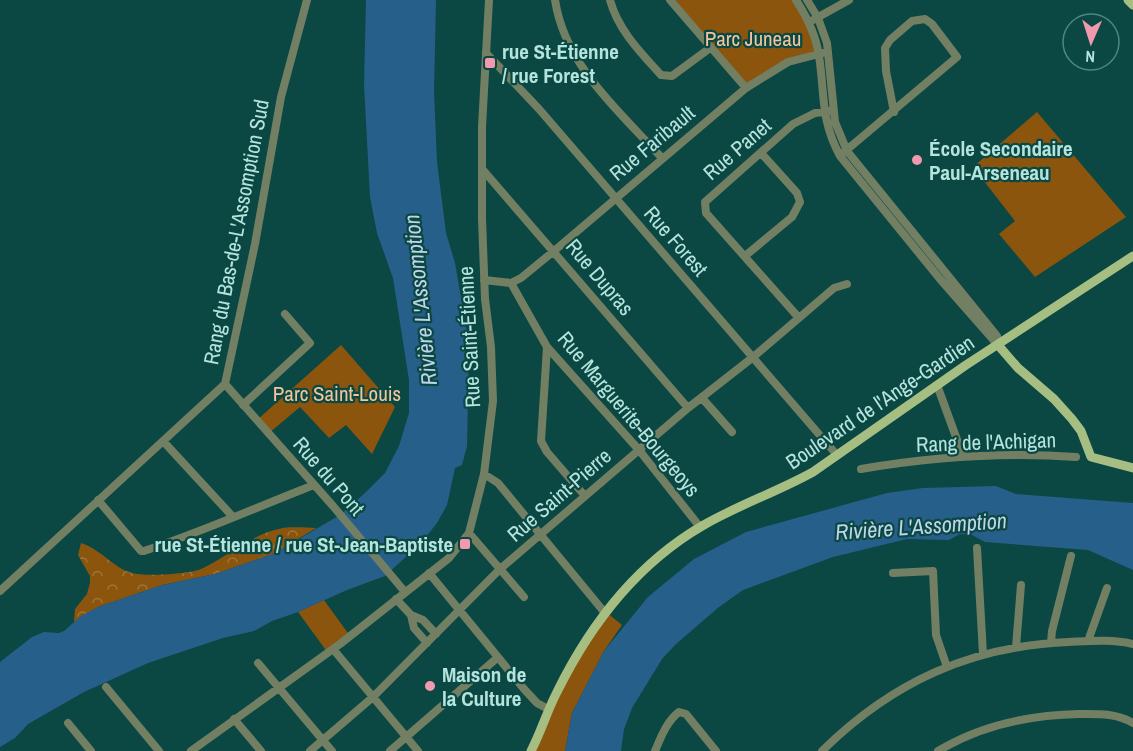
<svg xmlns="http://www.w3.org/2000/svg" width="1133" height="751" viewBox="0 0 1133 751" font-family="'Archivo Narrow',sans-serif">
<defs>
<pattern id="forest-crowns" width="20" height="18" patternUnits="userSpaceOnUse" patternTransform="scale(1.5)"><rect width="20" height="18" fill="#8c550d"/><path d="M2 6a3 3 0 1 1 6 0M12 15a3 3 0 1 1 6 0" fill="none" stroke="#9f753b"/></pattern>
</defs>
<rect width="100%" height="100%" fill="#0b4843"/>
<!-- forest -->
<path fill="url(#forest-crowns)" d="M316 528 273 554 215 574 162 585 98 607 74 622 75 609 87 594 90 583V576L78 555 81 543C103 550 115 571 137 574 149 576 190 574 201 569 226 558 252 534 279 529 291 526 305 528 316 528Z"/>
<!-- park -->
<path fill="#8c550d" d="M670 0H796L819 54 808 55 746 88Z
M1037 112 1126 217 1035 277 999 234 1015 221 973 167Z
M341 345 395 407 372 454 346 425 329 438 300 407 269 433 257 420Z
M324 600 350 636 328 653 298 612Z
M606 612 622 625 604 651 572 713 565 751H531L548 709Z"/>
<!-- water -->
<path fill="#275f8b" d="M366 0H436L434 92 437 162 446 233 455 263 469 344 467 446 462 465 455 468 447 505 437 523 421 543 385 576 347 590 298 612 272 621 254 631 223 638 148 663 84 692 28 724 15 738 0 747V662L32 637 44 632 59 633 64 631 81 616 98 607 162 585 215 574 273 554 340 515 365 493 385 473 399 446 409 413V380L393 278 377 233 370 197 364 84Z
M996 486 1016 494 1133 503V570L1088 550 985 542 972 535 960 534 949 540 907 539 833 557 743 590 719 607 676 644 662 659 632 708 624 729 621 751H565L572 713 604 651 648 597 694 559 746 532 887 493 923 488Z"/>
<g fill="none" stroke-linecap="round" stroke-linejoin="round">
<!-- minor -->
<path stroke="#737f62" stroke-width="8" d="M555 0C565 66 619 111 662 158
M610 0C618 30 641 53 661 75L672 76 710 48
M670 0 746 88
M796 0C807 17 816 35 819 56 825 94 820 119 840 156L940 279 998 345
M807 0 818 18 827 43 835 122 847 151 997 336 998 345
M813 20 849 0
M486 53 539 109 836 454
M843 153 957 57 932 24 925 19 912 21 890 40 885 48 886 71 894 112
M483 170 688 408
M745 256 792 217 800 202 797 193 761 153
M484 280 511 283
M511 283 521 278 554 251 746 88 788 62 823 53
M511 283 547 347 639 450 700 527
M799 318 706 213 705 202 793 124 815 113 829 111
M547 347 541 441 547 452 585 496
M225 384 333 506 405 592
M937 385 963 456
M702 398 732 432
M243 405 310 343 285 314
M163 441 233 517
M861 469C932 457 1004 452 1076 457
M484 474 498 483 605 613
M98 500 141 551H144C202 532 257 507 314 485
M469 533 524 597
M977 548 983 654
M429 573 524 689 537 703 548 709
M893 573 933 571 936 635 947 667
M0 591 225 384 255 244 281 97 307 0
M396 599 411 615 423 620 436 634
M411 615 414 628 427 643
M1088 641 1107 588
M1051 642 1052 631 1071 556
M1016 647 1021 585
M333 649 418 751
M258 663 332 751
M106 687 159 751
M234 719 261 751
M68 723 91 751
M191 751 340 644 449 558 469 533 484 474 493 401 491 347 485 299 482 219V127L489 0
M310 751 373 697 500 569 688 408 752 358 834 288 847 284
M390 751 497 658
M655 751C661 737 667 721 679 712L686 714 716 751
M822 751C892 682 971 646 1069 642 1090 641 1112 639 1133 644
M938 751C981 725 1030 715 1079 714 1098 714 1116 713 1133 723"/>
<!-- major -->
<path stroke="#a7be82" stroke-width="9" d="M1128 0 1133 5
M998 345 1018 368 1054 399 1072 419 1081 431 1091 457 1133 468
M531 751C541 732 547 711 557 692 590 625 637 564 702 526 738 505 777 492 813 472L966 365 1133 256"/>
</g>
<!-- markers -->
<g fill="#f29aad" stroke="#0b4843" stroke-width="2">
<rect x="484" y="57" width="12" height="12" rx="3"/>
<circle cx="917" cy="160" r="6"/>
<rect x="459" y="538" width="12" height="12" rx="3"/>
<circle cx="430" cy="686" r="6"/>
</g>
<g text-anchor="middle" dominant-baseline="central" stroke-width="4.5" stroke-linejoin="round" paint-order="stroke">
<!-- park labels -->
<g font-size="21" fill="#f1c69c" stroke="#0b4843">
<text x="753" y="38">Parc Juneau</text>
<text x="337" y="393">Parc Saint-Louis</text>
</g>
<!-- poi labels -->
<g font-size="21" font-weight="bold" fill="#b5e4de" stroke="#0b4843" text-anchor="start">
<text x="502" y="51">rue St-Étienne<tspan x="502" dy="24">/ rue Forest</tspan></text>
<text x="929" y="148">École Secondaire<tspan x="929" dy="24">Paul-Arseneau</tspan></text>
<text x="453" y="544" text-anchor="end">rue St-Étienne / rue St-Jean-Baptiste</text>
<text x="442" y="674">Maison de<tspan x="442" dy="24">la Culture</tspan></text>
</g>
<!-- street labels -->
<g font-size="21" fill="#b5e4de" stroke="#0b4843">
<text transform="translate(652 143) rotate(-40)">Rue Faribault</text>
<text transform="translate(737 149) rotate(-41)">Rue Panet</text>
<text transform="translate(236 232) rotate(-79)">Rang du Bas-de-L'Assomption Sud</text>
<text transform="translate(676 241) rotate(49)">Rue Forest</text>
<text transform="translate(600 277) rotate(50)">Rue Dupras</text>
<text transform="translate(469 337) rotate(-93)">Rue Saint-Étienne</text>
<text transform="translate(880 402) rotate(-34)">Boulevard de l'Ange-Gardien</text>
<text transform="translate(629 414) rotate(50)">Rue Marguerite-Bourgeoys</text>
<text transform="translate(986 442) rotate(-2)">Rang de l'Achigan</text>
<text transform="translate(329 476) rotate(49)">Rue du Pont</text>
<text transform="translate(559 495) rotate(-41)">Rue Saint-Pierre</text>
</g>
<!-- water labels -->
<g font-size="22" font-style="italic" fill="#bfd5e9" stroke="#0b4843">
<text transform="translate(420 300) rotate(-96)">Rivière L'Assomption</text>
<text transform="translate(921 526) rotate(-4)">Rivière L'Assomption</text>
</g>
</g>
<!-- north arrow -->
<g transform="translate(1091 42) rotate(183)"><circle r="28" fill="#0b4843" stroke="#4f8681" stroke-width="1.5"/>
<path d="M0-4.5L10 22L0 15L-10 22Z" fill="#f29aad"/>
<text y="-9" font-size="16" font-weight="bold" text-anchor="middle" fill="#b5e4de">N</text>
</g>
</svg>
